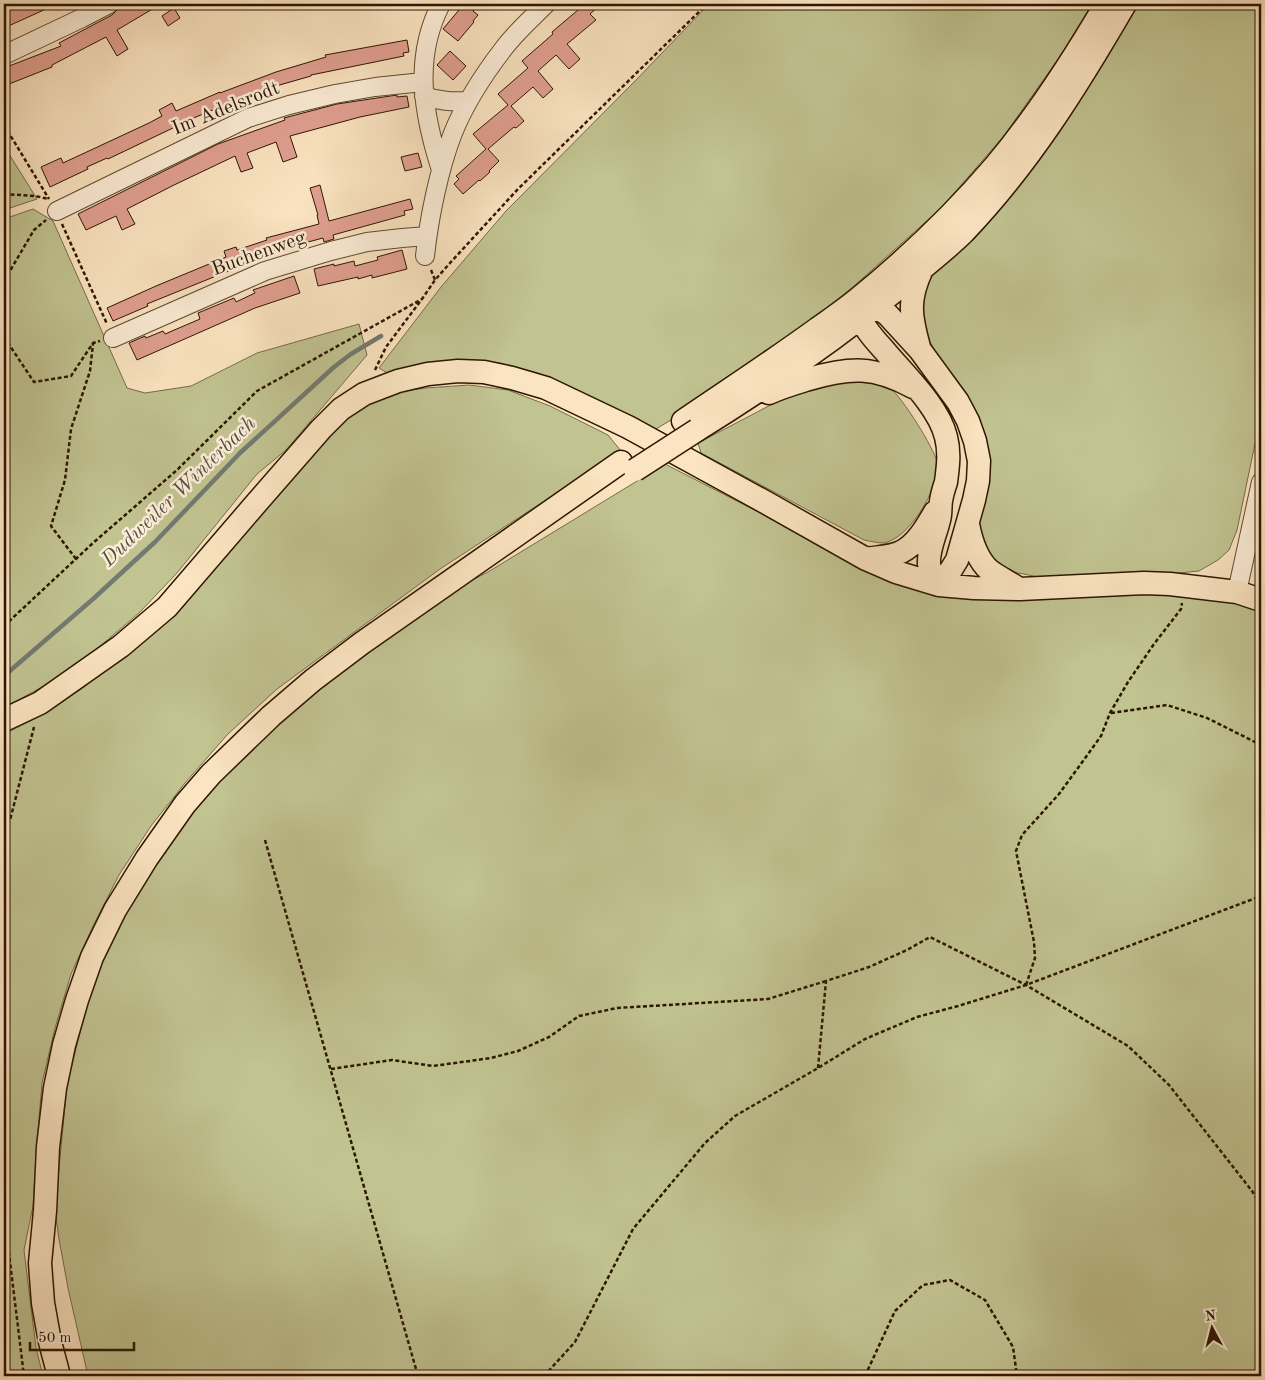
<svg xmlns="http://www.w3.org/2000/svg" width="1265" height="1380" viewBox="0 0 1265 1380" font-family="'Old Standard TT',serif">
<rect width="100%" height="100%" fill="#fbe4c1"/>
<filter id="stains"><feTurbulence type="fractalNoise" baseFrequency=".004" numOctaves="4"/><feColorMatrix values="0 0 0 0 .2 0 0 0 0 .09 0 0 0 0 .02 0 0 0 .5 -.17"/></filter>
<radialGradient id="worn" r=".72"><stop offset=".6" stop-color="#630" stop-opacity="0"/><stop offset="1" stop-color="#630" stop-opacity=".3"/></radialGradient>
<!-- green -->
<path fill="#c1c391" stroke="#766c48" d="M709 4H1092L1061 55 1003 137 941 208 854 286 801 328 676 417 656 429 537 373 500 363 455 361 426 363 389 374 379 368 441 287 506 211 637 79Z
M1132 4H1261V415L1237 530 1229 550 1218 560 1199 571 1179 573 1101 576 1046 579 1024 574 1005 571 994 564 977 533 987 471 925 330C920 304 919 297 931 273Z
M4 146 37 199 4 210Z
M33 209 53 221 127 388 145 393 191 386 257 353 359 324 367 355 286 450 257 474 177 573 139 613 92 653 60 677 4 708V219Z
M854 376C862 379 884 383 890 388 902 397 934 448 937 462 941 486 909 540 883 543 877 543 870 541 864 540L701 453 698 443 784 398Z
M469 385 508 390 550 406 608 435 621 451 440 569 277 689 228 734 185 783 151 826 119 875 95 922 71 974 55 1028 42 1083 37 1142 33 1206 24 1250 36 1348 43 1376H4V734L46 713 84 687 144 637 352 410 398 392 426 388Z
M665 464 840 554 869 572 1166 591 1261 607V1376H88L68 1288 59 1239 55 1210 67 1085 89 997 103 960 125 915 153 867 187 818 215 787 252 747 326 682 449 592 488 572Z"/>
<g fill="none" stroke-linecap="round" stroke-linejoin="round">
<!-- stream -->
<path stroke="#737a71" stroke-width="4.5" d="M4 676 93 599 155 542 240 453 334 367 351 354 381 336"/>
</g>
<!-- building -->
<path fill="#e1a091" stroke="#2c1600" d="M4 4H57L4 28Z
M128 4H161L117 30 128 49 117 56 106 37 52 65V67L4 86V68L61 46 59 43 112 15 118 9Z
M464 4H479L473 11 478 15 473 21 474 22 458 41 443 29Z
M585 4H601L590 14 596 20 567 44 580 59 569 69 556 55 538 71 553 89 543 98 533 87 511 106 524 121 516 128 514 127 488 149 499 161 489 171 490 172 480 181 479 180 463 194 454 184 459 179 456 176 486 149 473 134 508 105 498 94 528 68 522 61 553 34 552 32Z
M174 8 180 18 168 26 162 16Z
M407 40 409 52 403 53 404 56 311 75V76L276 86 240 101 239 99 196 117 108 159 107 158 87 167 88 169 50 187 41 167 61 158 63 163 149 123 162 116 159 110 172 103 176 111 220 92V93L276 72 326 57 325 55Z
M450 51 466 66 453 80 437 65Z
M397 95V97L407 96 409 107 360 117 290 136 297 157 283 162 276 142 247 153 253 168 241 172 235 156 174 185 127 209 135 224 122 230 116 216 86 230 78 214 218 144 285 120 284 118 337 104Z
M418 153 422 167 405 171 401 157Z
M320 185 329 221 410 199 413 209 404 211 405 215 333 235 334 239 324 242 323 238 271 252 272 254 231 268V270L147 304 148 306 113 321 107 308 156 286 226 257 224 251 236 247 237 250 267 240 266 238 319 224 317 215H318L310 188Z
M402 250 407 269 372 278V275L358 279V277L318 286 314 269 334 264V266L354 261 355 266 378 260 377 257Z
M294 276 300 293 255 308 137 360 129 343 145 336 146 338 163 331 165 334 200 319 198 313 234 298 236 302 255 293 253 290Z"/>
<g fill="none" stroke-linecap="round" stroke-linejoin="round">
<!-- minor casing -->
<g stroke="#604a30" stroke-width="20">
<path id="minor" d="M441 4C413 58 423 114 441 170
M4 55 82 18 109 4
M424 96C440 101 451 102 468 101
M57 211 248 118 289 105 335 94 375 87 423 82
M425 256C429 218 439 169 453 133 465 103 484 74 504 48 516 32 532 18 546 4
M113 338 265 271 331 251 367 242 402 238 427 236
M1237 592 1261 482"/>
</g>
<!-- major casing -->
<g stroke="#2c1600" stroke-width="25">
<path id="major" d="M863 300 887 314 920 350 958 402 968 421 975 441 979 461 978 481 974 500 957 560 949 573 939 585
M858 305C858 322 873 338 884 350 904 374 939 407 946 437 950 452 948 467 946 482 944 488 942 494 941 501 940 507 941 514 939 520 936 534 928 549 929 564 930 572 935 578 939 585
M919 347C910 315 908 299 922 269
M769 393C782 387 796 383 809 379 850 367 874 366 913 387
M683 421C727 391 773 361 817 329 831 319 846 309 859 298 908 258 954 214 995 166 1037 116 1073 60 1106 4
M697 430C768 386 836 339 901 286 922 268 945 251 964 232 1029 164 1078 85 1125 4
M968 524C971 540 976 558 989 570 998 577 1009 582 1019 589
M866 559C877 557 891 557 901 552 916 545 927 526 935 512
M4 720 40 703 121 646 167 607 253 507 321 429 341 409 364 394 398 381 428 374 458 371 484 372 512 378 546 388 628 427 765 502 866 559 896 572 939 585 974 588 1020 589 1144 583 1170 584 1237 592 1261 600
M59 1376 50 1342 43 1303 40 1263 45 1211 48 1147 55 1088 64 1045 77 1000 92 957 115 910 147 858 185 804 211 774 271 716 313 680 362 643 621 462"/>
</g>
<!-- path -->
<path stroke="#2c1600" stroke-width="2.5" stroke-dasharray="4 2.5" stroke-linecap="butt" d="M4 125 49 199
M4 194 35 196 49 199
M62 224 107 324
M431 270 435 280
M4 281 34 230 46 220
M4 337 34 382 71 376 93 343 100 341
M375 370 386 347 422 299 435 280 450 263 518 189 707 4
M76 559 51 526 65 480 71 429 90 371 93 344
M4 626 93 543 177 470 257 391 422 299
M1111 713 1167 705 1207 718 1261 745
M4 830 10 820 34 727
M265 840 418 1376
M1026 985 1035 958 1034 942 1016 851 1022 835 1059 794 1083 761 1101 736 1110 713 1128 682 1154 644 1181 609 1182 603
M818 1068 826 981 869 967 907 950 930 937 1026 985 1128 1046 1169 1085 1252 1191 1261 1206
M331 1069 392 1060 433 1066 491 1058 518 1051 549 1037 579 1016 617 1008 768 999 826 981
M4 1077 7 1083 4 1213 24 1376
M544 1376 575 1342 633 1229 705 1143 735 1116 818 1068 865 1039 917 1017 958 1006 1026 985 1261 896
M865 1376 895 1311 923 1285 950 1280 985 1300 1013 1347 1017 1376"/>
<!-- minor -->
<use href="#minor" stroke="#fcedd7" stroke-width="18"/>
<!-- major -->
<use href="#major" stroke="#fbe4c1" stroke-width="22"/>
<!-- major-bridge casing -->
<g stroke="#2c1600" stroke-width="25" stroke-linecap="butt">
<path id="major-bridge" d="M635 470 697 430"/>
</g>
<!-- major-bridge -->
<use href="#major-bridge" stroke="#fbe4c1" stroke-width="22"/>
</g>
<g text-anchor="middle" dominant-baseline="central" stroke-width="5" stroke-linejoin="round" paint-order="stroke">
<!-- street labels -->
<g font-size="20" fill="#2c1600" stroke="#fcedd7">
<text transform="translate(226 109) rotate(-22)">Im Adelsrodt</text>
<text transform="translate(259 254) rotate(-20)">Buchenweg</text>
</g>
<!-- water labels -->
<g font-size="21" font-style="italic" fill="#565042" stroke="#fcedd7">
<text transform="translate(179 492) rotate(-44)">Dudweiler Winterbach</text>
</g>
</g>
<!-- margin -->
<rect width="1265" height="1380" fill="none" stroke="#fbe4c1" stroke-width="20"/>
<rect x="5" y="5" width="1255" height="1370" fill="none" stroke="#2c1600" stroke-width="2.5"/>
<rect x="10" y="10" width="1245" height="1360" fill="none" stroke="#2c1600"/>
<!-- north arrow -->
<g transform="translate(1212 1328) rotate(353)" stroke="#fcedd7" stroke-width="4" paint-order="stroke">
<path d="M0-4L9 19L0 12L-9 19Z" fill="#2c1600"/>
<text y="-8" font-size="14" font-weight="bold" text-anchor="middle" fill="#2c1600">N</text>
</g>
<!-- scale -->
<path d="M30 1342v8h104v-8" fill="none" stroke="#2c1600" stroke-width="2.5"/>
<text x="38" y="1342" font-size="15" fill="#2c1600" stroke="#fcedd7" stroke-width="4" paint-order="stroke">50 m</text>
<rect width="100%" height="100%" filter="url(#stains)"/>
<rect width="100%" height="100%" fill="url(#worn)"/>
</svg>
